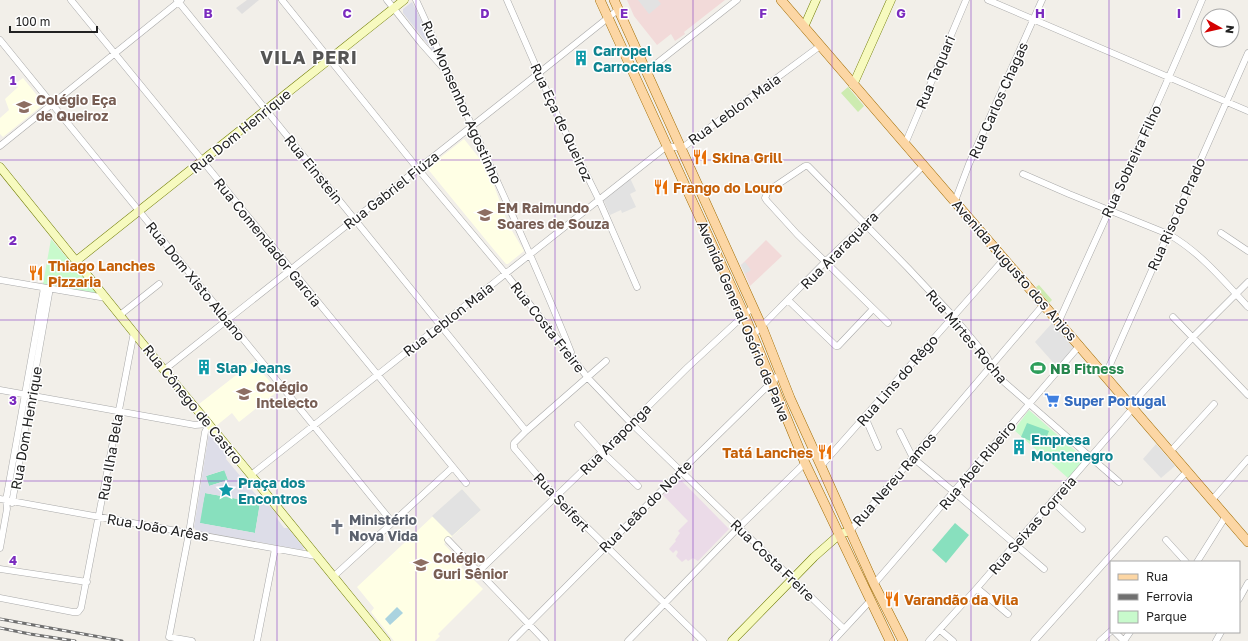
<svg xmlns="http://www.w3.org/2000/svg" width="1248" height="641" viewBox="0 0 1248 641" font-family="'Golos Text',sans-serif">
<rect width="100%" height="100%" fill="#f2efe9"/>
<!-- residential -->
<path fill="#e0dfdf" d="M247 0H259L242 14 236 8Z"/>
<!-- commercial -->
<path fill="#f2dad9" d="M627 0H725L684 32 685 34 675 41 671 34 657 45 634 16Z
M766 240 782 256 750 286 741 265Z"/>
<!-- industrial -->
<path fill="#ebdbe8" d="M679 478 729 529 698 561 693 558 688 561 686 559 682 562 676 556 678 552 676 550 673 553 669 549 676 541 675 540 680 533 678 531 688 521 663 495Z"/>
<!-- education -->
<path fill="#ffffe5" d="M23 78 44 104 3 137 0 134V118L9 110 5 99 18 87 15 84Z
M464 139 488 169 508 224 524 251 508 264H506L490 245 427 168Z
M253 362 278 391 239 422 232 413 216 426 199 404Z
M462 489 481 510 444 544 463 564 461 567 483 589 438 634 440 636 435 641H394L371 612 374 608 357 587Z"/>
<!-- grass -->
<path fill="#cdebb0" d="M848 87 864 106 858 112 841 93Z
M1039 285 1052 300 1049 303 1036 287Z"/>
<!-- park -->
<path fill="#c8facc" d="M51 239 97 294 43 284Z
M1029 410 1086 460 1069 479 1014 430Z"/>
<!-- pitch -->
<path fill="#88e0be" d="M1027 423 1049 431 1043 446 1021 437Z
M225 470 228 480 209 486 206 476Z
M205 493 260 503 255 533 199 523Z
M955 523 969 535 946 563 932 550Z"/>
<!-- parking -->
<path fill="#e2e2e2" d="M638 0H658L661 4 649 14Z
M630 178 636 191 630 194 636 207 622 213 621 210 610 215 603 199Z
M745 262 751 270 745 274 741 265Z
M1053 322 1075 348 1058 368 1035 342Z
M1156 444 1175 466 1161 478 1143 459Z
M462 489 481 510 452 536 432 516Z"/>
<!-- plaza -->
<path fill="#dddde8" fill-rule="evenodd" d="M412 2 436 49 435 51H433L403 13V9Z
M209 432 227 453 226 459 262 502H266L276 513V517L284 528H288L304 548 303 550 197 531 195 529 194 527ZM224 470 228 480 209 486 206 476ZM205 493 260 503 255 533 200 523Z"/>
<!-- water -->
<path fill="#aad3df" d="M397 607 403 613 390 625 385 619Z"/>
<g fill="none" stroke-linecap="round" stroke-linejoin="round">
<!-- street casing -->
<g stroke="#a9a9a9" stroke-width="7">
<path id="street" d="M71 0 466 483
M177 0 526 431
M282 0 418 169 506 274 588 378 631 423 843 628
M387 0 421 43 445 70
M416 0C428 25 438 50 449 75 490 167 534 258 571 352
M507 0 558 117 599 200 637 287
M988 0 1248 111
M0 40 392 522
M647 71 737 0
M905 144 966 0
M0 146 181 0
M1023 174 1069 194 1168 234C1199 251 1224 281 1248 307
M955 201 969 164 1042 0
M1221 233 1248 251
M0 280 106 298
M788 300 836 346H838L873 309
M120 315 159 284
M1173 317 1248 395
M1059 321C1107 214 1157 108 1202 0
M888 323 797 234 767 201 765 198 768 191 805 166H808L908 268 953 316 987 357 996 375 1119 482
M753 335 826 261 865 224 924 165
M606 361 526 431 514 443V448L556 497 703 641
M164 370 539 73 619 9
M1105 376 1248 53
M0 390 195 425 209 424
M1131 405 1193 337 1248 282
M865 417 878 447
M578 425 602 452 638 486
M900 432 913 458 954 492 1044 569
M1170 452 1214 404
M821 466 1005 258
M251 475 667 146 682 148 820 46
M0 499 316 556
M1212 500 1248 459
M1052 501 1082 529
M12 503 50 288
M850 531 1044 304
M448 540 545 641
M1166 540 1186 562
M0 548 7 509 6 500 44 288
M1197 562 1226 516
M0 569 87 582
M478 572 602 452 688 367 753 307
M333 577 453 467
M874 584 1080 345
M977 588 1008 614
M0 598 73 612H78L81 608 134 332
M1239 599 1248 583
M940 630 953 641
M1115 632 1124 641
M192 641 169 637 189 533 205 432 209 424
M257 641 275 549
M512 641 681 471 781 373
M628 641 739 527 805 463
M833 641 870 601
M929 641 977 588 1133 408
M1034 641 1187 471
M1100 641 1111 631
M1124 641 1130 632
M1216 641 1221 632"/>
</g>
<!-- secondary casing -->
<g stroke="#707d05" stroke-width="9">
<path id="secondary" d="M804 27 816 0
M853 85 891 0
M0 167 164 370 251 475 386 641
M76 261 404 0
M732 641 814 557 840 534 850 531"/>
</g>
<!-- primary casing -->
<g stroke="#a06b00" stroke-width="10">
<path id="primary" d="M600 0 744 314 805 463 890 641
M614 0 762 327 790 398 821 466 874 584 903 641
M781 0 1248 542"/>
</g>
<!-- street -->
<use href="#street" stroke="#fff" stroke-width="6"/>
<!-- secondary -->
<use href="#secondary" stroke="#f7fabf" stroke-width="8"/>
<!-- primary -->
<use href="#primary" stroke="#fcd6a4" stroke-width="9"/>
<!-- rail casing -->
<g stroke="#707070" stroke-width="3">
<path id="rail" d="M0 619 122 641
M0 628 30 634 75 641"/>
</g>
<!-- rail -->
<use href="#rail" stroke="#fff" stroke-width="1.5" stroke-dasharray="4.5" stroke-linecap="butt"/>
</g>
<!-- grid -->
<path fill="none" stroke="#7b2cbf" stroke-width="1" stroke-opacity="0.55" d="M139 0V641M277 0V641M416 0V641M555 0V641M693 0V641M832 0V641M971 0V641M1109 0V641M0 160H1248M0 320H1248M0 481H1248"/>
<!-- icons -->
<defs>
<g id="building-bare" transform="scale(1.2)"><path d="M-4-6H4V6H1V3H-1V6H-4ZM-2.5-4.3h1.7v1.8h-1.7ZM.8-4.3h1.7v1.8H.8ZM-2.5-1h1.7V.8h-1.7ZM.8-1h1.7V.8H.8Z" fill="#0f9aa8" stroke="#fff" stroke-width="2.5" paint-order="stroke"/></g>
<g id="school-bare" transform="scale(1.2)"><path d="M0-5L7-2L0 1L-7-2ZM-4 1L0 2.5L4 1V4Q0 6-4 4Z" fill="#8d6e63" stroke="#fff" stroke-width="2.5" paint-order="stroke"/></g>
<g id="restaurant-bare" transform="scale(1.2)"><path d="M-5-6h1v4h1v-4h1v4h1v-4h1v5L-1.5 .5V6h-2V.5L-5-1ZM5-6V6H3V1.5H1.5Q1.5-4 5-6Z" fill="#e8710a" stroke="#fff" stroke-width="2.5" paint-order="stroke"/></g>
<g id="stadium-bare" transform="scale(1.2)"><path d="M0-5a6.5 5 0 1 0 0 10a6.5 5 0 1 0 0-10ZM-3.5-1.8h7v3.6h-7Z" fill="#2e9e5b" stroke="#fff" stroke-width="2.5" paint-order="stroke"/></g>
<g id="supermarket-bare" transform="scale(1.2)"><path d="M-6-5.5h2.5l.6 2H6L4.5 2H-2.5L-4.4-4H-6ZM-1.5 3.2a1.3 1.3 0 1 0 .1 0ZM3 3.2a1.3 1.3 0 1 0 .1 0Z" fill="#3f7fe0" stroke="#fff" stroke-width="2.5" paint-order="stroke"/></g>
<g id="sight-bare" transform="scale(1.2)"><path d="M0-6L1.8-2.2L6-1.7L2.9 1.2L3.7 5.4L0 3.3L-3.7 5.4L-2.9 1.2L-6-1.7L-1.8-2.2Z" fill="#0f9aa8" stroke="#fff" stroke-width="2.5" paint-order="stroke"/></g>
<g id="church-bare" transform="scale(1.2)"><path d="M-1.2-6h2.4v3.5h3.3v2.4h-3.3V6h-2.4V-.1h-3.3v-2.4h3.3Z" fill="#6b7280" stroke="#fff" stroke-width="2.5" paint-order="stroke"/></g>
</defs>
<g fill-rule="evenodd">
<use href="#building-bare" x="581" y="58"/>
<use href="#school-bare" x="24" y="107"/>
<use href="#restaurant-bare" x="700" y="157"/>
<use href="#restaurant-bare" x="661" y="187"/>
<use href="#school-bare" x="485" y="215"/>
<use href="#restaurant-bare" x="36" y="273"/>
<use href="#building-bare" x="204" y="367"/>
<use href="#stadium-bare" x="1038" y="368"/>
<use href="#school-bare" x="244" y="394"/>
<use href="#supermarket-bare" x="1052" y="400"/>
<use href="#building-bare" x="1019" y="447"/>
<use href="#restaurant-bare" x="825" y="452"/>
<use href="#sight-bare" x="226" y="490"/>
<use href="#church-bare" x="337" y="527"/>
<use href="#school-bare" x="421" y="565"/>
<use href="#restaurant-bare" x="892" y="599"/>
</g>
<g text-anchor="middle" dominant-baseline="central" stroke-width="3" stroke-linejoin="round" paint-order="stroke">
<!-- culture labels -->
<g font-size="14" font-weight="bold" fill="#0d838f" stroke="#fff" text-anchor="start">
<text x="593" y="50">Carropel<tspan x="593" dy="16">Carrocerias</tspan></text>
<text x="216" y="367">Slap Jeans</text>
<text x="1031" y="439">Empresa<tspan x="1031" dy="16">Montenegro</tspan></text>
<text x="238" y="482">Praça dos<tspan x="238" dy="16">Encontros</tspan></text>
</g>
<!-- street labels -->
<g font-size="14" fill="#222" stroke="#fff">
<text transform="translate(935 72) rotate(-67)">Rua Taquari</text>
<text transform="translate(998 100) rotate(-66)">Rua Carlos Chagas</text>
<text transform="translate(462 102) rotate(66)">Rua Monsenhor Agostinho</text>
<text transform="translate(734 109) rotate(-36)">Rua Leblon Maia</text>
<text transform="translate(562 122) rotate(65)">Rua Eça de Queiroz</text>
<text transform="translate(240 131) rotate(-39)">Rua Dom Henrique</text>
<text transform="translate(1131 161) rotate(-65)">Rua Sobreira Filho</text>
<text transform="translate(314 169) rotate(51)">Rua Einstein</text>
<text transform="translate(391 190) rotate(-38)">Rua Gabriel Fiúza</text>
<text transform="translate(1176 214) rotate(-66)">Rua Riso do Prado</text>
<text transform="translate(268 242) rotate(51)">Rua Comendador Garcia</text>
<text transform="translate(839 250) rotate(-45)">Rua Araraquara</text>
<text transform="translate(1015 270) rotate(49)">Avenida Augusto dos Anjos</text>
<text transform="translate(196 281) rotate(51)">Rua Dom Xisto Albano</text>
<text transform="translate(448 319) rotate(-38)">Rua Leblon Maia</text>
<text transform="translate(744 321) rotate(67)">Avenida General Osório de Paiva</text>
<text transform="translate(548 327) rotate(52)">Rua Costa Freire</text>
<text transform="translate(967 336) rotate(50)">Rua Mirtes Rocha</text>
<text transform="translate(897 380) rotate(-49)">Rua Lins do Rêgo</text>
<text transform="translate(193 404) rotate(51)">Rua Cônego de Castro</text>
<text transform="translate(26 428) rotate(-80)">Rua Dom Henrique</text>
<text transform="translate(615 439) rotate(-45)">Rua Araponga</text>
<text transform="translate(110 457) rotate(-80)">Rua Ilha Bela</text>
<text transform="translate(977 465) rotate(-50)">Rua Abel Ribeiro</text>
<text transform="translate(894 479) rotate(-49)">Rua Nereu Ramos</text>
<text transform="translate(562 502) rotate(47)">Rua Seifert</text>
<text transform="translate(645 506) rotate(-45)">Rua Leão do Norte</text>
<text transform="translate(1032 525) rotate(-49)">Rua Seixas Correia</text>
<text transform="translate(158 527) rotate(10)">Rua João Arêas</text>
<text transform="translate(773 560) rotate(44)">Rua Costa Freire</text>
</g>
<!-- education labels -->
<g font-size="14" font-weight="bold" fill="#785e54" stroke="#fff" text-anchor="start">
<text x="36" y="99">Colégio Eça<tspan x="36" dy="16">de Queiroz</tspan></text>
<text x="497" y="207">EM Raimundo<tspan x="497" dy="16">Soares de Souza</tspan></text>
<text x="256" y="386">Colégio<tspan x="256" dy="16">Intelecto</tspan></text>
<text x="433" y="557">Colégio<tspan x="433" dy="16">Guri Sênior</tspan></text>
</g>
<!-- food labels -->
<g font-size="14" font-weight="bold" fill="#c56008" stroke="#fff" text-anchor="start">
<text x="712" y="157">Skina Grill</text>
<text x="673" y="187">Frango do Louro</text>
<text x="48" y="265">Thiago Lanches<tspan x="48" dy="16">Pizzaria</tspan></text>
<text x="813" y="452" text-anchor="end">Tatá Lanches</text>
<text x="904" y="599">Varandão da Vila</text>
</g>
<!-- leisure labels -->
<g font-size="14" font-weight="bold" fill="#27864d" stroke="#fff" text-anchor="start">
<text x="1050" y="368">NB Fitness</text>
</g>
<!-- shop labels -->
<g font-size="14" font-weight="bold" fill="#366cbe" stroke="#fff" text-anchor="start">
<text x="1064" y="400">Super Portugal</text>
</g>
<!-- worship labels -->
<g font-size="14" font-weight="bold" fill="#5b616d" stroke="#fff" text-anchor="start">
<text x="349" y="519">Ministério<tspan x="349" dy="16">Nova Vida</tspan></text>
</g>
<!-- district labels -->
<g font-size="18" font-weight="bold" letter-spacing="1" fill="#555" stroke="#fff">
<text x="309" y="57">VILA PERI</text>
</g>
</g>
<g font-size="13" text-anchor="middle" font-weight="bold" fill="#7b2cbf" stroke="#fff" stroke-width="3" stroke-linejoin="round" paint-order="stroke">
<text x="208" y="18">B</text>
<text x="347" y="18">C</text>
<text x="485" y="18">D</text>
<text x="624" y="18">E</text>
<text x="763" y="18">F</text>
<text x="901" y="18">G</text>
<text x="1040" y="18">H</text>
<text x="1179" y="18">I</text>
<text x="13" y="85">1</text>
<text x="13" y="245">2</text>
<text x="13" y="405">3</text>
<text x="13" y="565">4</text>
</g>
<!-- legend -->
<rect x="1110" y="561" width="130" height="72" fill="#ffffff" stroke="#a7a7a7"/>
<rect x="1118" y="574" width="20" height="6" fill="#fcd6a4" stroke="#a7a7a7"/>
<text x="1146" y="581" font-size="12" fill="#222222">Rua</text>
<rect x="1118" y="594" width="20" height="6" fill="#707070" stroke="#a7a7a7"/>
<text x="1146" y="601" font-size="12" fill="#222222">Ferrovia</text>
<rect x="1118" y="611" width="20" height="12" fill="#c8facc" stroke="#a7a7a7"/>
<text x="1146" y="621" font-size="12" fill="#222222">Parque</text>
<!-- north arrow -->
<g transform="translate(1220 28) rotate(98)"><circle r="19" fill="#ffffff" stroke="#a7a7a7"/>
<path d="M0-3L7 15L0 10L-7 15Z" fill="#d40000"/>
<text y="-6" font-size="11" font-weight="bold" text-anchor="middle" fill="#222222">N</text>
</g>
<!-- scale -->
<path d="M10 26v6h87v-6" fill="none" stroke="#222222" stroke-width="2"/>
<text x="16" y="26" font-size="12" fill="#222222" stroke="#ffffff" stroke-width="3" paint-order="stroke">100 m</text>
</svg>
